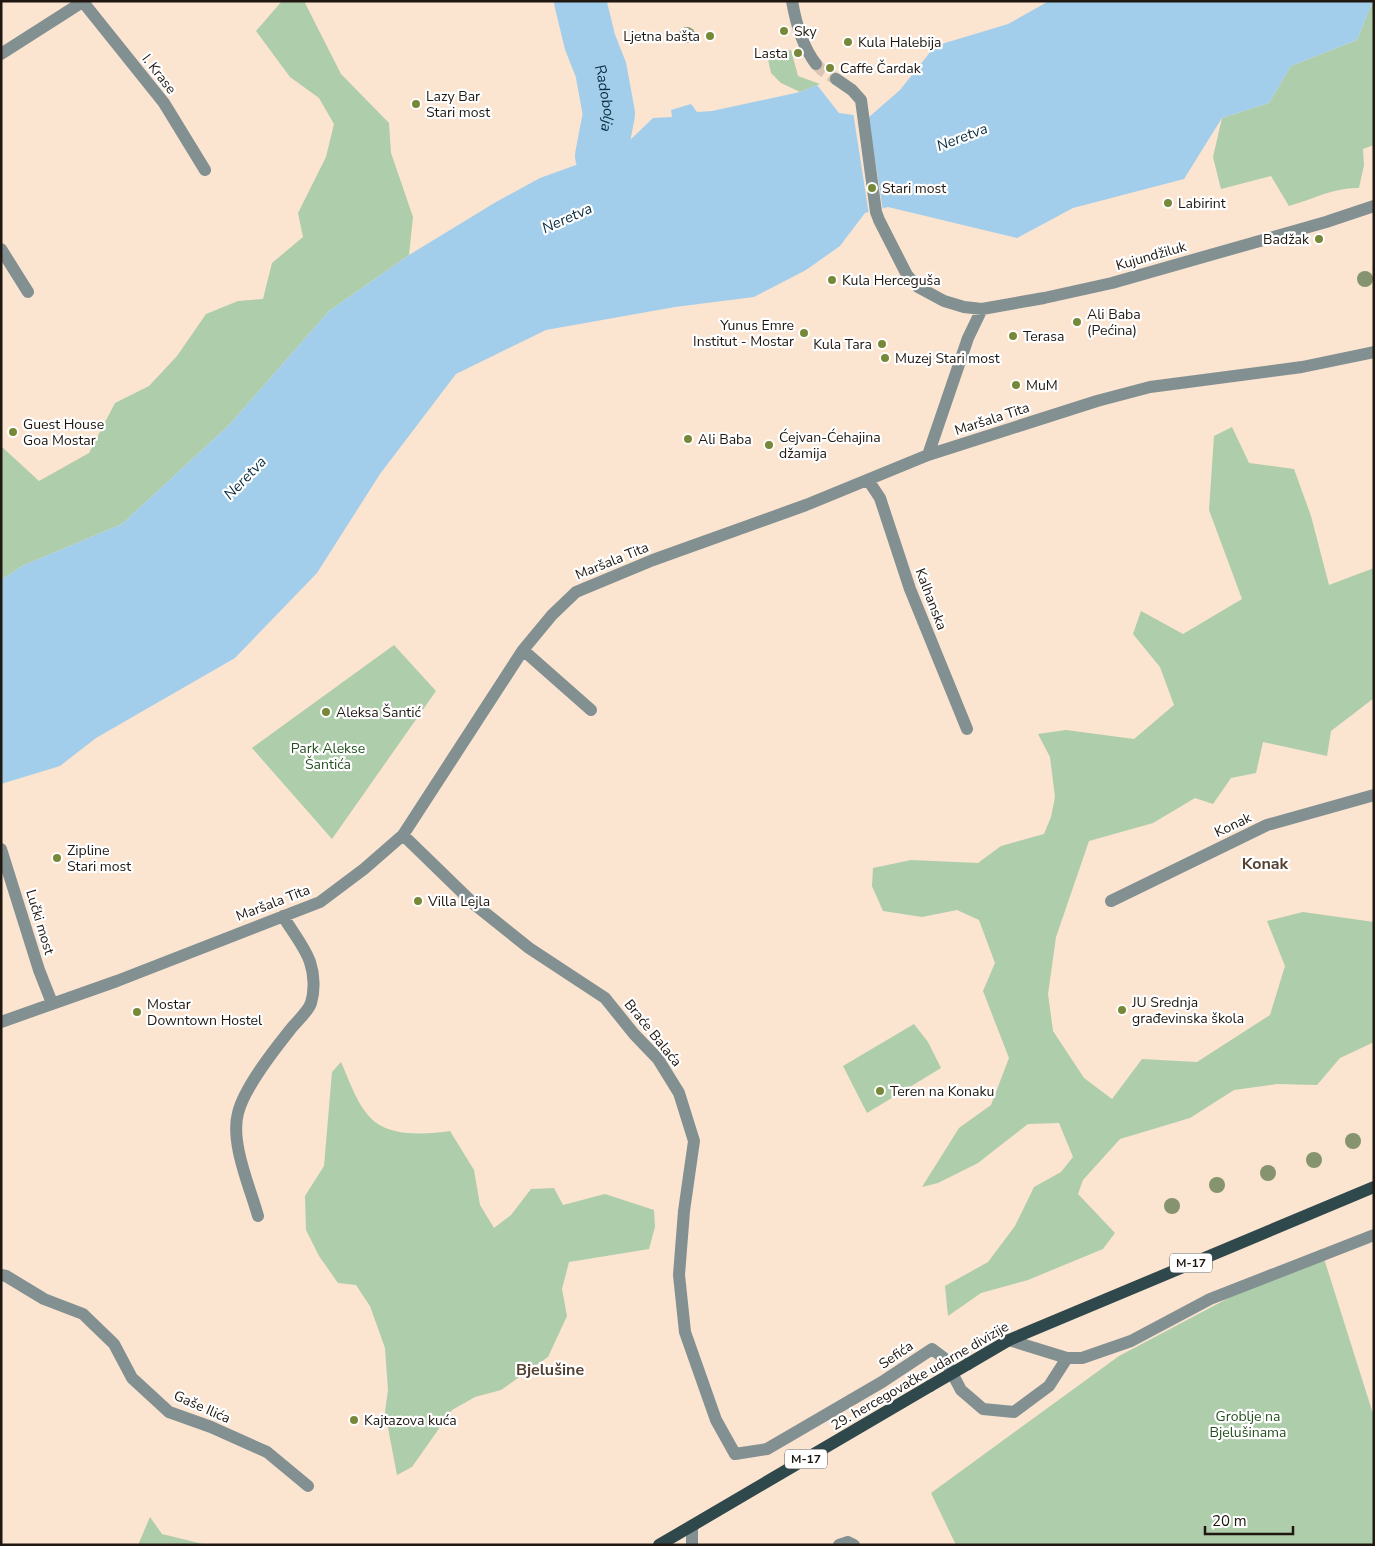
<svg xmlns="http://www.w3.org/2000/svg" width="1375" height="1546" viewBox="0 0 1375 1546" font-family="'Nunito Sans',sans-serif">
<rect width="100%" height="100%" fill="#fbe4d0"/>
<!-- green -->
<path fill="#aecdaa" d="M282 1H307L305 3 341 74 389 123 391 153 413 217 409 255 329 311 229 425 122 524 22 566 1 580V446L39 481 89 453 115 403 149 386 177 356 206 314 238 301 263 299 272 263 303 237 298 213 326 157 334 124 319 98 290 77 256 31Z
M562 1H576L583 18 590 56H587Z
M1373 1 1374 145 1363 149 1364 165 1359 188C1335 187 1313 199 1289 206L1271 176 1221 189 1213 157 1222 118 1269 103 1291 66 1357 40Z
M791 50 798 76 820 84 800 92 781 83 771 73 767 55Z
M1232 427 1249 463 1294 469 1311 516 1329 585 1374 568V698L1331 731 1327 756 1263 742 1256 773 1231 778 1213 804 1195 798 1153 823 1089 841 1056 937 1048 994 1053 1031 1084 1078 1112 1099 1142 1059 1197 1062 1270 1015 1285 966 1267 921 1303 912 1374 922V1042L1340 1058 1317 1085 1277 1084 1234 1090 1190 1118 1120 1139 1083 1180 1078 1194 1115 1233 1103 1249 1028 1280 981 1293 948 1316 945 1286 988 1262 1015 1226 1034 1187 1061 1172 1073 1157 1059 1123 1028 1124 978 1163 938 1183 922 1187 959 1128 991 1105 1009 1058 983 991 995 963 979 920 957 910 922 917 883 911 872 886 873 868 911 860 978 863 1001 846 1044 834 1051 817 1055 797 1050 757 1038 734 1066 730 1134 739 1174 705 1160 667 1133 634 1141 611 1183 634 1242 599 1209 510 1214 436Z
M394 645 436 691 332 839 252 748Z
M914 1024 928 1042 941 1068 867 1113 843 1066Z
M341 1062C350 1082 358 1108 375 1122 394 1137 428 1134 450 1131L474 1170 480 1205 494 1228 511 1215 531 1189 554 1188 563 1205 605 1194 654 1210 655 1227 649 1249 569 1262 562 1289 567 1316 548 1357 501 1390 475 1397 452 1410 412 1467 397 1475 385 1412 388 1390 385 1348 370 1306 356 1285 338 1283 319 1256 306 1230 305 1196 324 1166 332 1072Z
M1321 1249 1374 1417V1545H956L931 1493 1119 1356Z
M150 1517 162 1534 207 1545H138Z"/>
<!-- water -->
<path fill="#a3ceeb" d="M576 1H593L591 17 596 54 590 56 583 18Z
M1049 1H1373L1357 40 1291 66 1269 103 1222 118 1184 179 1073 208 1017 238 888 207 865 213 840 246 806 270 754 297 675 307 546 330 456 374 380 474 317 573 235 658 96 738 60 766 1 784V580L22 566 122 524 229 425 329 311 409 255 496 202 540 178 601 156 610 142H628L653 118 672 117 671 110 691 104 697 112 712 111 800 92 817 85 839 113 869 117 900 90 935 46 1008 24Z"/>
<!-- pier -->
<path fill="#fbe4d0" d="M853 112 868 114 883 211 869 215Z"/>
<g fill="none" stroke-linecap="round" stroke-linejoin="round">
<!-- river -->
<path stroke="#a3ceeb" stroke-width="52" id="s1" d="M580 1 590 42 601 70 609 114 601 156 620 194"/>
<!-- minor-tunnel -->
<path stroke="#dac5b3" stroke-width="12" stroke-dasharray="12 6" stroke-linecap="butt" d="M816 64 822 70 836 79"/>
<!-- minor -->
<path stroke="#829092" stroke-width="12" d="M792 1C796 24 802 46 816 64
M83 2 164 103 205 170
M1 54 84 1
M836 79 852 90 861 100 876 212 879 220 907 275 918 287 944 301 964 307 982 309 1044 298 1112 283 1326 222 1374 206
M1 249 28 292
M928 455 968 338 982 309
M868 480 880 498 910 589 967 729
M523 650 591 710
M403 835 474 904 529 948 605 998 634 1034 658 1059 679 1093 694 1141 684 1211 679 1275 685 1332 716 1420 735 1454 767 1449 882 1382 932 1349 944 1358 961 1390 983 1409 1014 1412 1049 1386 1067 1358
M1 849 39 970 52 1003
M1111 901 1267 825 1374 795
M1 1022 117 981 320 902 364 869 403 835 523 650 552 615 576 592 653 560 806 505 928 455 1097 401 1150 387 1302 367 1374 352
M258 1216C250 1187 230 1143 238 1113 244 1088 274 1050 290 1030 296 1022 308 1012 311 1003 315 990 314 974 310 962 305 947 291 930 283 916
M1 1275 6 1276 44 1299 83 1314 114 1344 132 1378 169 1412 211 1427 267 1452 308 1486
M1009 1340 1067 1358H1082L1131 1341 1210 1299 1374 1235
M692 1526V1545
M839 1545 848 1542 854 1545"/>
<!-- major -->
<path stroke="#2f484c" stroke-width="12" d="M968 1364 1009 1340 1374 1187
M659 1545 930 1386"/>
<!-- major-bridge -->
<path stroke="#2f484c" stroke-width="12" d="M930 1386 968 1364"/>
</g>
<!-- trees -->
<g fill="#85936f">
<circle cx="687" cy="35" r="8"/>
<circle cx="1365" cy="279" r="8"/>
<circle cx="1353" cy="1141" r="8"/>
<circle cx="1314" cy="1160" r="8"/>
<circle cx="1268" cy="1173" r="8"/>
<circle cx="1217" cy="1185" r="8"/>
<circle cx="1172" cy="1206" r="8"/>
</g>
<!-- markers -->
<g fill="#778838" stroke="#fff" stroke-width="2">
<circle cx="784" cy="31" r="5"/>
<circle cx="710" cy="36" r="5"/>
<circle cx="848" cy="42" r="5"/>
<circle cx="798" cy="53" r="5"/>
<circle cx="830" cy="68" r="5"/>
<circle cx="416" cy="104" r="5"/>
<circle cx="872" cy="188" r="5"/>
<circle cx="1168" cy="203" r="5"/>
<circle cx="1319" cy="239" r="5"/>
<circle cx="832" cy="280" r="5"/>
<circle cx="1077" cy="322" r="5"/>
<circle cx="804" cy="333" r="5"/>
<circle cx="1013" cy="336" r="5"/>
<circle cx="882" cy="344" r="5"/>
<circle cx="885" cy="358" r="5"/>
<circle cx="1016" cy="385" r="5"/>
<circle cx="13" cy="432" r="5"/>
<circle cx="688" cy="439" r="5"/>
<circle cx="769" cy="445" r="5"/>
<circle cx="326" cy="712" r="5"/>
<circle cx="57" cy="858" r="5"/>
<circle cx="418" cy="901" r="5"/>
<circle cx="1122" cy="1010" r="5"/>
<circle cx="137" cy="1012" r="5"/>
<circle cx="880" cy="1091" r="5"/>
<circle cx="354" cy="1420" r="5"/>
</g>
<g text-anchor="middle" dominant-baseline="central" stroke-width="4.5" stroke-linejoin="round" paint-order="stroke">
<!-- shield labels -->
<g fill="#fff" stroke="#625d58" stroke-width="1">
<rect x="1170" y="1253.5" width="42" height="19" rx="4"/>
<rect x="785" y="1449.5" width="42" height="19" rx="4"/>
</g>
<g font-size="12" font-weight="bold" fill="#1f1710">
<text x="1191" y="1263">M-17</text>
<text x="806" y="1459">M-17</text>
</g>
<!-- poi labels -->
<g font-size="14" fill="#1f1710" stroke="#fff" text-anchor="start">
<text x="794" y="31">Sky</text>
<text x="700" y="36" text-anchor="end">Ljetna bašta</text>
<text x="858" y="42">Kula Halebija</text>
<text x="788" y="53" text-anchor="end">Lasta</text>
<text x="840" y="68">Caffe Čardak</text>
<text x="426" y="96">Lazy Bar<tspan x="426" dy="16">Stari most</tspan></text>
<text x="882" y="188">Stari most</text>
<text x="1178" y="203">Labirint</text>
<text x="1309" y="239" text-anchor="end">Badžak</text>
<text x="842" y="280">Kula Herceguša</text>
<text x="1087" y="314">Ali Baba<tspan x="1087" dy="16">(Pećina)</tspan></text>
<text x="794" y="325" text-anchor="end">Yunus Emre<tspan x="794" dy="16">Institut - Mostar</tspan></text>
<text x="1023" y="336">Terasa</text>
<text x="872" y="344" text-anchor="end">Kula Tara</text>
<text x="895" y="358">Muzej Stari most</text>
<text x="1026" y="385">MuM</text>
<text x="23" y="424">Guest House<tspan x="23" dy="16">Goa Mostar</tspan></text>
<text x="779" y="437">Ćejvan-Ćehajina<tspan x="779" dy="16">džamija</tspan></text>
<text x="698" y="439">Ali Baba</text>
<text x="336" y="712">Aleksa Šantić</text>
<text x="67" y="850">Zipline<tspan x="67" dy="16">Stari most</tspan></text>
<text x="428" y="901">Villa Lejla</text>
<text x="1132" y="1002">JU Srednja<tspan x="1132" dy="16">građevinska škola</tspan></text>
<text x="147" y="1004">Mostar<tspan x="147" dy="16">Downtown Hostel</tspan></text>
<text x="890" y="1091">Teren na Konaku</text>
<text x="364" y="1420">Kajtazova kuća</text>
</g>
<!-- street labels -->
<g font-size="14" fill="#1f1710" stroke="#fff">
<text transform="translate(159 74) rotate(52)">I. Krase</text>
<text transform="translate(1151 256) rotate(-16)">Kujundžiluk</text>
<text transform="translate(992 419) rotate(-18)">Maršala Tita</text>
<text transform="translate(612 561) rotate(-22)">Maršala Tita</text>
<text transform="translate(931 599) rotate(69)">Kalhanska</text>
<text transform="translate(1233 825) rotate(-25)">Konak</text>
<text transform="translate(273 903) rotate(-21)">Maršala Tita</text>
<text transform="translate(40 922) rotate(73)">Lučki most</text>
<text transform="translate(653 1033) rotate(51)">Braće Balaća</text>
<text transform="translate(896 1355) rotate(-34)">Sefića</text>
<text transform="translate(920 1376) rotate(-30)">29. hercegovačke udarne divizije</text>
<text transform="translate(202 1407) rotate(24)">Gaše Ilića</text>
</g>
<!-- park labels -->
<g font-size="14" fill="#24501f" stroke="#fff">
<text x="328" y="748">Park Alekse<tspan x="328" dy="16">Šantića</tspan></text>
<text x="1248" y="1416">Groblje na<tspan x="1248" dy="16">Bjelušinama</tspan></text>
</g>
<!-- water labels -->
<g font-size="15" font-style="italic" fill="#0a2f43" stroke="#fff">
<text stroke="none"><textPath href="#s1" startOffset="101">Radobolja</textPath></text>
<text transform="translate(962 137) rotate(-21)">Neretva</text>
<text transform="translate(567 218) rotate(-24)">Neretva</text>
<text transform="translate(245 478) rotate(-46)">Neretva</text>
</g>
<!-- quarter labels -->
<g font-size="16" font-weight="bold" fill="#544131" stroke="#fff">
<text x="1265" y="864">Konak</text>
<text x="550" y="1370">Bjelušine</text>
</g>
</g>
<!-- border -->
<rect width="1375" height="1546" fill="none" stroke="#1f1710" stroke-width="5"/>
<!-- scale -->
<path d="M1205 1526v8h88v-8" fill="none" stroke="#1f1710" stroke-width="2.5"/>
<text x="1212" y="1526" font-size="15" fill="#1f1710" stroke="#ffffff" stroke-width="4" paint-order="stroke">20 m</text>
</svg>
